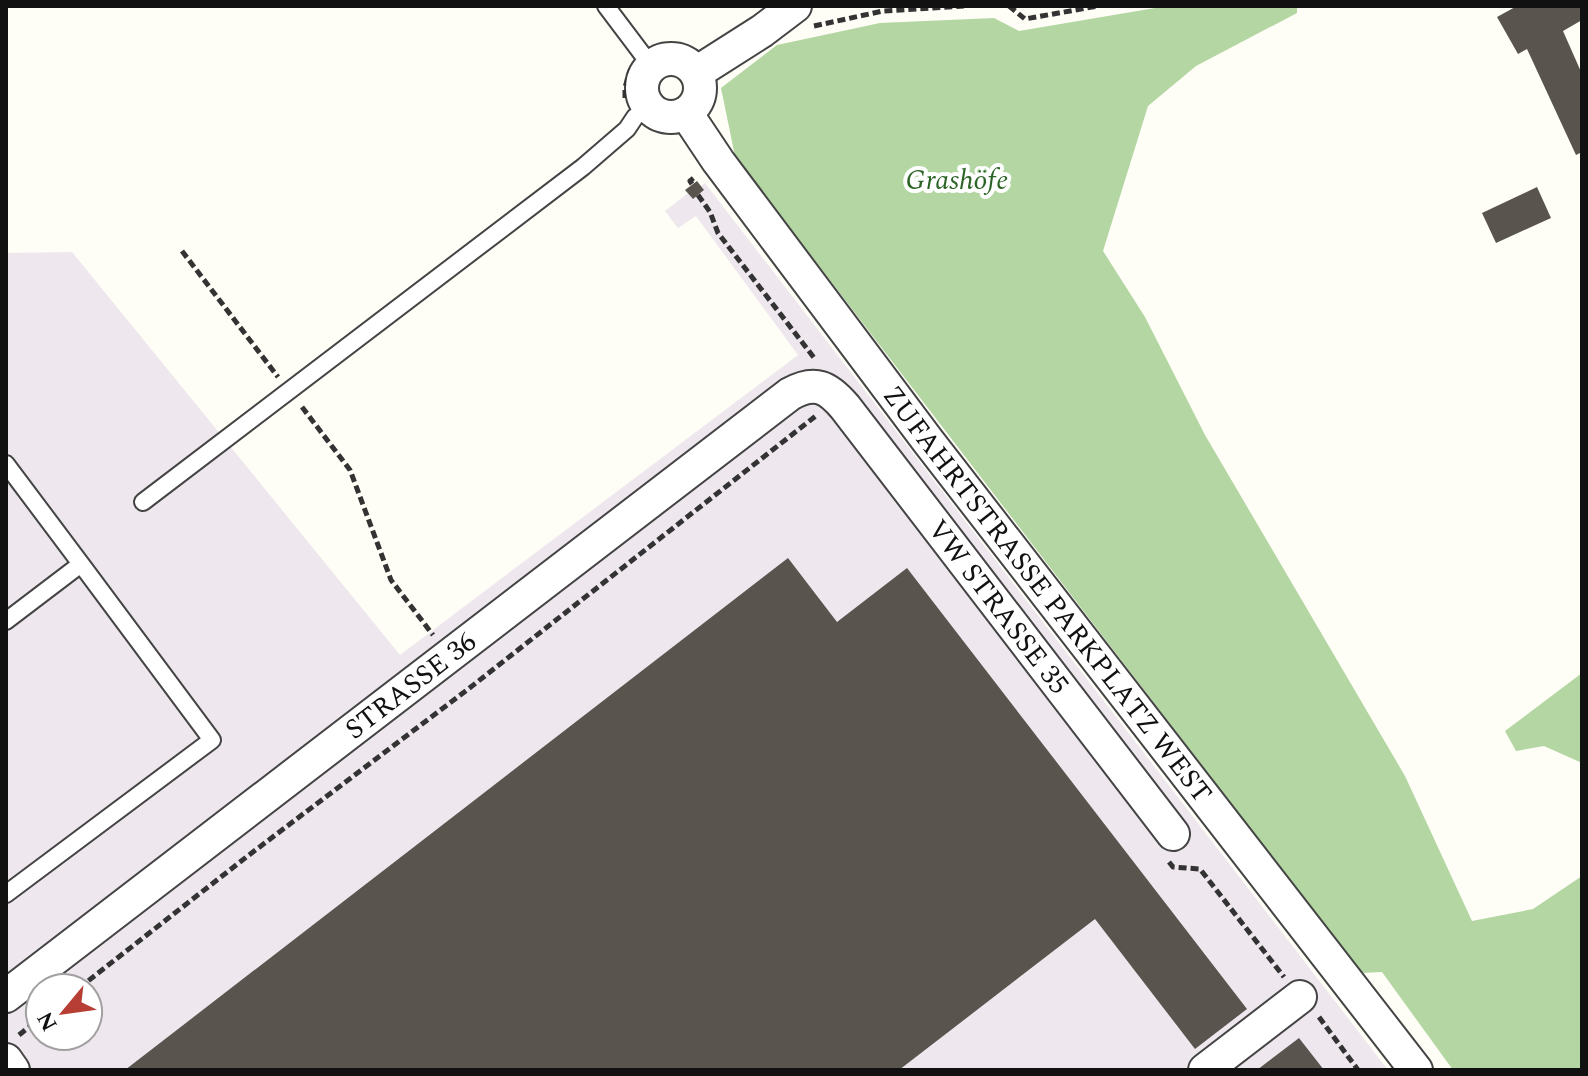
<svg xmlns="http://www.w3.org/2000/svg" width="1588" height="1076" viewBox="0 0 1588 1076" font-family="Spectral,serif">
<rect width="100%" height="100%" fill="#fefdf6"/>
<!-- industrial -->
<path fill="#eee7ee" fill-rule="evenodd" d="M705 183 1388 1070H6V253L72 252 400 655 798 355 696 216 678 228 665 211 688 193 693 199 704 190 701 186ZM40 988H88V1036H40Z"/>
<!-- forest -->
<path fill="#b3d6a2" d="M1167 6H1297V13L1196 66 1148 106 1103 251 1145 317 1205 435 1405 776 1472 921 1533 909 1582 876V1070H1453L1382 972 1361 973 773 206 736 161 721 88 777 45 880 23 994 18 1019 31Z
M1582 673V763L1544 746 1516 751 1505 731Z"/>
<!-- building -->
<path fill="#59544e" d="M1517 6H1582V20L1563 31 1582 74V152L1576 155 1527 49 1518 54 1497 17Z
M697 181 704 190 693 199 685 190Z
M1537 187 1551 218 1496 243 1482 213Z
M788 558 837 622 907 568 1247 1009 1195 1049 1095 919 899 1070H125Z
M1299 1038 1324 1070H1257Z"/>
<g fill="none" stroke-linecap="round" stroke-linejoin="round">
<!-- lane casing -->
<g stroke="#444" stroke-width="20">
<path id="lane" d="M606 6 652 67
M6 464 81 564 6 621
M143 502 583 167 627 129 635 117 649 106
M6 894 212 740 81 564"/>
</g>
<!-- street casing -->
<g stroke="#444" stroke-width="36">
<g id="street">
<circle cx="671" cy="88" r="29"/>
<path d="M696 73 762 31 795 6"/>
<path id="s1" d="M686 113 718 161 928 441 1416 1070"/>
<path id="s2" d="M6 996 790 394C815 380 828 387 845 407L1173 834"/>
<path d="M6 1060 13 1070"/>
<path d="M1205 1070 1300 997"/>
</g>
</g>
<!-- path -->
<path stroke="#333" stroke-width="5" stroke-dasharray="8 4" stroke-linecap="butt" d="M1009 6 1025 19 1098 6
M814 26 883 11 964 6
M625 98V87L631 69
M692 184 690 181 696 176
M698 195 710 212 718 233 815 359
M182 251 278 377
M302 407 350 470 391 580 433 635
M1169 862 1173 867 1200 869 1284 977
M79 988 249 855 467 690 817 415
M1319 1017 1358 1070
M19 1035 40 1018"/>
<!-- lane -->
<use href="#lane" stroke="#fff" stroke-width="16"/>
<!-- street -->
<use href="#street" stroke="#fff" stroke-width="32"/>
</g>
<g text-anchor="middle" dominant-baseline="central" stroke-width="8" stroke-linejoin="round" paint-order="stroke">
<!-- park labels -->
<g font-size="28" font-style="italic" fill="#2b6426" stroke="#fff">
<text x="957" y="180">Grashöfe</text>
</g>
<!-- street labels -->
<g font-size="28" fill="#111" stroke="#fff">
<text stroke="none"><textPath href="#s1" startOffset="602">ZUFAHRTSTRASSE PARKPLATZ WEST</textPath></text>
<text stroke="none"><textPath href="#s2" startOffset="1304">VW STRASSE 35</textPath></text>
<text stroke="none"><textPath href="#s2" startOffset="510">STRASSE 36</textPath></text>
</g>
</g>
<!-- border -->
<rect width="1588" height="1076" fill="none" stroke="#111111" stroke-width="16"/>
<!-- north arrow -->
<g transform="translate(64 1012) rotate(241)"><circle r="38" fill="#ffffff" stroke="#a0a0a0" stroke-width="2"/>
<path d="M0-6L14 30L0 20L-14 30Z" fill="#b63e34"/>
<text y="-12" font-size="22" font-weight="bold" text-anchor="middle" fill="#111111">N</text>
</g>
</svg>
